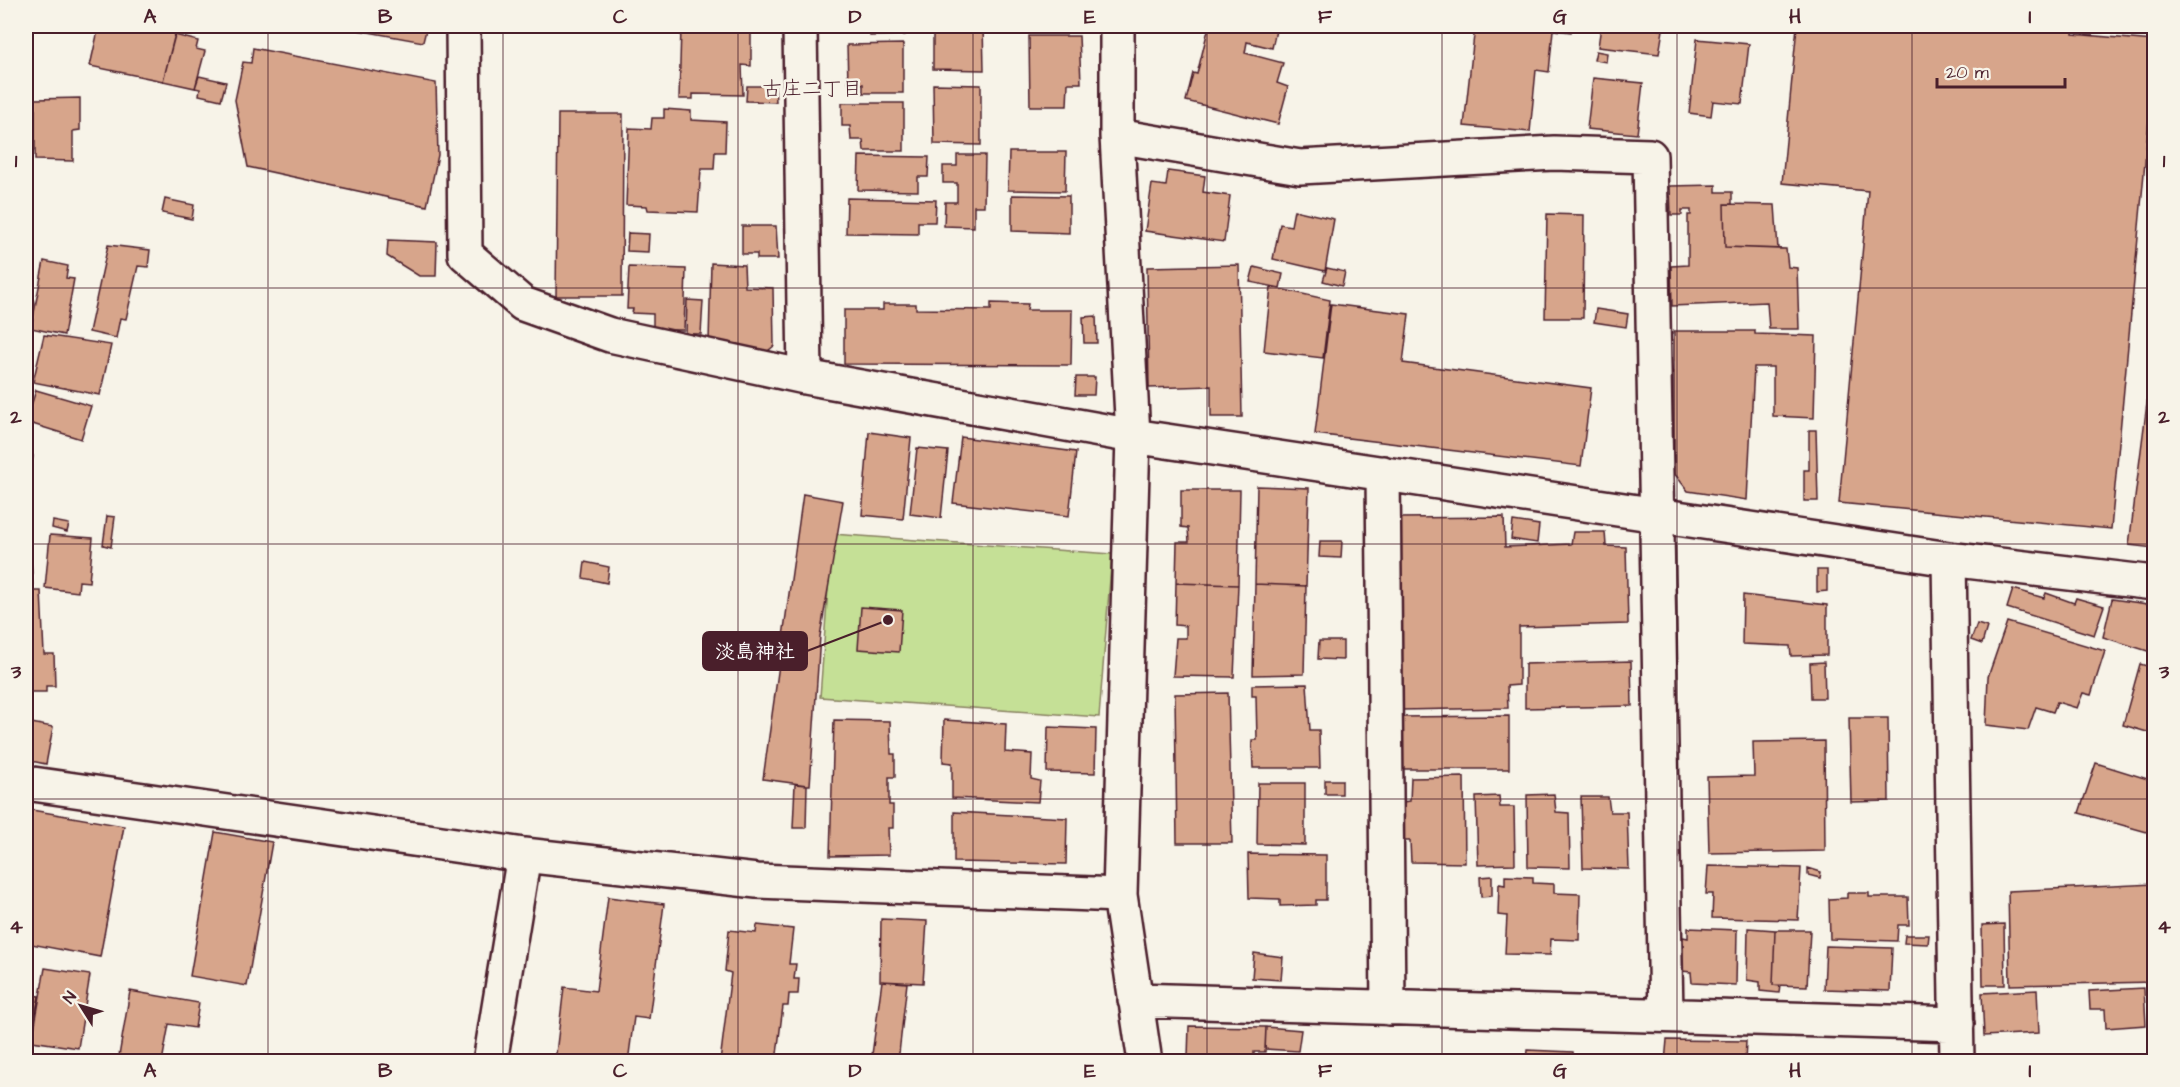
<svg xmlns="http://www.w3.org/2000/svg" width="2180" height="1087" viewBox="0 0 2180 1087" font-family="'Architects Daughter','Klee One',sans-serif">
<rect width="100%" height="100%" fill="#f7f3e8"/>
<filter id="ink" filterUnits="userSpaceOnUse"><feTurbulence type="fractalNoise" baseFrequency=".0167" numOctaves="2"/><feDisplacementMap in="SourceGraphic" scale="12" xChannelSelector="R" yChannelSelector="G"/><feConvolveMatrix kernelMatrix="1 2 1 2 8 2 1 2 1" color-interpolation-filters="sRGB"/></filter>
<g filter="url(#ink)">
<!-- green -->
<path fill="#c5e096" stroke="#888060" stroke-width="1.5" d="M832 534 1112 554 1099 717 820 697Z"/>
<!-- building -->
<path fill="#d7a58b" stroke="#4a1f2b" stroke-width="1.5" d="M99 26H177L163 81 90 66Z
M335 26H427L423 42Z
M847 26H905V35L870 36V26Z
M933 26H983L984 70 933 69Z
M1209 26H1277L1272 48 1247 42 1245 53 1283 63 1277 83 1288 87 1278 124 1186 101 1193 73 1197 74Z
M1475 26H1571V32L1553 30 1549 72 1536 70 1530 132 1464 126Z
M1601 26H1639V27L1663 30 1659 54 1598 47Z
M1797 26H2074L2073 34 2154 41V65L2111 529 1839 503 1868 191 1782 183Z
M681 28H751V66L742 65 743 95 693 94V99H679Z
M175 35 198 41 196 49 205 51 195 88 163 81Z
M1029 36H1079L1081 83H1068L1067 106H1030Z
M1697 39 1749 44 1742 104 1713 101 1711 116 1689 113Z
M903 44V93H863V84L848 83 847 45Z
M253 48 436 83 438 155 427 206 248 167 235 100 243 62 251 63Z
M1596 51 1607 53 1606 62 1594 60Z
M199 76 226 82 221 100 199 95 200 89 195 88Z
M1593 78 1643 83 1637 134 1587 129Z
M933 84 981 85V145L934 144Z
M747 86H775L776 102 746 101Z
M80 98V130L73 131V161L35 160V99Z
M842 103H904V151H864L863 140H851L850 126H842Z
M664 109 691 111V120L726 122 725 152H715L714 169H701L698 212 648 210 647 206 626 205 629 128 651 129 652 118H664Z
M558 114H623L622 296H556Z
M1009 152H1066L1065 191 1008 190Z
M957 155H985L984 206H974V227L944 226 945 202H957V183H943V166H957Z
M859 156 929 157 928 177H918V191L858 190Z
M1168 171 1205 176 1203 192 1230 196 1224 242 1145 231 1152 184 1166 186Z
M1716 185V192H1732V204H1724L1725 247 1786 249 1788 267 1797 268 1799 329H1769L1767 302 1672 306 1671 266 1688 265V215H1691V210H1682V215H1671L1670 186Z
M1012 195 1069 196V233L1012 231Z
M847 198 936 200 935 222H918V234L846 233Z
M165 199 194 205 192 219 162 213Z
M1724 204 1775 205 1778 249 1725 247Z
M1294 210 1334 219 1325 271 1273 259 1280 224 1291 226Z
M1547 214 1584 215 1583 318H1545Z
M742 226H776L778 259H757V254H742Z
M628 233 649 234 648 252 627 251Z
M388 240 437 242 436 276H419L387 256Z
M108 245 150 250 148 267 138 266 126 319 120 318 116 338 89 332Z
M44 261 68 266 66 278 74 279 64 335 31 328Z
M711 263 744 265 745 287 773 288 774 346 764 354 709 342Z
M1239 265 1242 417H1211V386L1149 388 1147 267Z
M629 267 686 269 684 330H653V314L632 313 633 309H627Z
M1254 267 1283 274 1280 288 1250 282Z
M1327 268 1345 272 1342 286 1323 281Z
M1271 287 1330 300 1323 358 1264 351Z
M26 298 32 300 28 322 26 321Z
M687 300 703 301 701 334H686Z
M991 303 1028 304 1027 310H1072L1071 365 844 364V310H883V304H916V309L991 310Z
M1331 304 1409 314 1403 363 1591 388 1581 466 1315 434Z
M1596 309 1628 314 1626 327 1594 322Z
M1096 316 1097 343H1084L1083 317Z
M1674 331H1755V334L1816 336 1814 418 1773 416V367H1754L1747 500 1688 491 1674 473Z
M44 335 111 345 100 395 33 382Z
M2154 348V548L2129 545Z
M1076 377H1095L1094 395H1075Z
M36 390 91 406 81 439 26 422Z
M1809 430H1816L1818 501H1804V470H1809Z
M869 432 911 438 903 519 862 515Z
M961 437 1076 452 1069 516 953 503Z
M917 448 948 451 941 518 910 514Z
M26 455 33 456 26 500Z
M1257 486 1309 488 1306 586 1255 584Z
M1181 490H1240L1238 585 1176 583 1177 542H1189L1188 528 1181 527Z
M803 494 843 501 820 636 810 785H807L763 779Z
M107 516 115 517 111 547 103 545Z
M1504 517 1505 547 1571 544 1573 532H1605L1606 546 1626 547 1628 624 1519 627V685L1507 686 1508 708 1401 710 1398 518Z
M53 521 69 524 67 532 52 528Z
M1513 521 1539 525 1537 543 1511 539Z
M50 535 93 538 89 582 79 581 78 592 45 588Z
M1320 541H1342L1341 558 1319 557Z
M26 543 30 544 33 591H41L44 654H54L55 686H46V692H26Z
M585 562 609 567 607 583 583 578Z
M1817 570H1827V591L1817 592Z
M1176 583 1238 585 1234 677 1173 676 1176 638H1186V626L1175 625Z
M1255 584 1306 586 1304 674 1253 675Z
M2013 589 2044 598 2046 593 2074 603 2076 598 2104 606 2094 635 2007 608Z
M1743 595 1827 605V655L1791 656 1790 646 1742 644Z
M2112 599 2154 605V653L2103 637Z
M861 607 902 610 899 652 858 649Z
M2007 622 2105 651 2091 695 2083 693 2077 708 2057 702 2053 712 2036 707 2028 730 1986 725 1988 677Z
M1977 624 1987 627 1982 644 1971 640Z
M1319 641H1343V660L1318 659Z
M1631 661 1632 706 1525 708V664Z
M1824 662 1825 698H1811L1810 663Z
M2140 664 2154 668V734L2123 725Z
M1307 684 1310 730H1319L1320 768H1253L1252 740H1257L1256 696H1252V685Z
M1228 693 1232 843H1177L1175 694Z
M1509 716V769H1396V717Z
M1849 718H1888L1889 801 1851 802Z
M834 720 890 721 891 754H895V777H889V805H893V828H888L889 855 830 856Z
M944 720 1006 724 1005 752 1032 754 1031 779 1040 781 1038 802 952 798V763L943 762Z
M26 722 53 727 46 764 26 760Z
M1048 727 1096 729 1095 773 1047 772Z
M1824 741 1825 851 1709 853 1707 777 1754 776 1753 742Z
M2096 763 2154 781V834L2079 813Z
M1464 777 1465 863 1411 862 1410 841H1402L1401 802 1410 801 1411 778Z
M1325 780H1342V794H1325Z
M1258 783H1305V845L1257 844Z
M795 784 807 785 806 828H793Z
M1554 794 1556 812 1569 813 1570 868 1528 867 1527 795Z
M1499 796 1500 807H1514L1515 864 1478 865 1476 797Z
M1581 797H1608L1610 812H1627L1629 869 1583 868Z
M26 809 124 826 100 957 26 943Z
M954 812 1067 818 1066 864 954 862Z
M215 832 272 842 247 986 190 976Z
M1248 854 1326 855V900H1316V905L1280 906V899L1249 898Z
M1708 866 1801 868 1798 920 1712 918 1713 894H1706Z
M1808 868 1821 872 1820 878 1808 875Z
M1492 876V896L1481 897 1480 877Z
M1505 876 1533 877V883L1554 884V893L1580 894 1579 940 1551 939 1550 955 1505 954 1507 916 1498 915 1499 884 1505 885Z
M2154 884V982L2010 985 2008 891Z
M1847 893H1869V897H1908L1909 925H1898L1897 941 1830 939 1829 899 1847 898Z
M608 897 664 904 649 1019 634 1017 628 1062H555L564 987 596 991Z
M881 919 927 921 923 983 880 981Z
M2004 924 2005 985H1983L1982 925Z
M757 925 793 929 789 964H796L794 979H799L798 994H789L788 1006H783L776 1062H720L731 973 725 971 729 930 756 933Z
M1688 928 1737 930 1736 985 1692 983 1691 972 1682 971 1683 937 1688 938Z
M1748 928 1775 930 1773 985 1780 986 1779 993 1760 991V982L1747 980Z
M1775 930H1810L1807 986 1773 985Z
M1905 935H1929L1928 944 1904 943Z
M1826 946 1892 948 1890 991 1824 989Z
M1254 953 1283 957 1281 980 1252 978Z
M45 968 90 975 78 1048 32 1041Z
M882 981 907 983 898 1062H871Z
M26 988 32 990 31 995 39 996 34 1020 28 1019 26 1031Z
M2144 988 2146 1025 2106 1028 2105 1009H2090L2089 991Z
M2037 990 2039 1033 1984 1036 1982 993Z
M130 991 199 1003 195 1028 169 1024 162 1062H118Z
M1189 1026 1266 1027 1265 1052H1254V1059L1188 1057Z
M1266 1027 1301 1030 1298 1051 1265 1049Z
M1667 1040 1746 1041 1745 1062H1665Z
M1527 1050 1573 1052 1574 1062H1526Z"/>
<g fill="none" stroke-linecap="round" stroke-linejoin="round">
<!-- minor casing -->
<g stroke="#4a1f2b" stroke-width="38">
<path id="minor" d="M463 26 465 254 523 304 610 335 805 377 1133 436 1949 559 2154 583
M800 26 805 377
M1117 26V136L1133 436 1120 895 1145 1062
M1117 136 1300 167 1554 153 1650 156 1666 1015
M1383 473 1388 1008
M1949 559 1957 1062
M26 783 524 855 757 881 1120 895
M1135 1000 1957 1024
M490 1062 524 855"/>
</g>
<!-- minor -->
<use href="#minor" stroke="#f7f3e8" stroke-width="33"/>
</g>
</g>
<!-- grid -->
<path fill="none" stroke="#4a1f2b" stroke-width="1.5" stroke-opacity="0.55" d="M268 26V1062M503 26V1062M738 26V1062M973 26V1062M1207 26V1062M1442 26V1062M1677 26V1062M1912 26V1062M26 288H2154M26 544H2154M26 799H2154"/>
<g text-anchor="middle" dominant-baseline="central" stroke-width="5" stroke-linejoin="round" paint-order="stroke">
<!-- neighbourhood labels -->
<g font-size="20" fill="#4a1f2b" stroke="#f7f3e8">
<text x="812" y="89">古庄二丁目</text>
</g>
</g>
<!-- callouts -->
<path fill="none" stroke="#4a1f2b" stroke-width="2" d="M888 620L807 651"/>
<circle fill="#4a1f2b" stroke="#f7f3e8" stroke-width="2" cx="888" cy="620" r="6"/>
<rect fill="#4a1f2b" stroke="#4a1f2b" stroke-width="2" x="703" y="632" width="104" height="38" rx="6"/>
<g font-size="20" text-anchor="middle" font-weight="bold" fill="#fff">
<text x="755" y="658">淡島神社</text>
</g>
<!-- margin -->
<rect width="2180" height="1087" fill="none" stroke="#f7f3e8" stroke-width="66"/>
<!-- north arrow -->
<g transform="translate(81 1006) rotate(307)" stroke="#f7f3e8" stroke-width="4.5" paint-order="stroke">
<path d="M0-4.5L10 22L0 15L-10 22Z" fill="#4a1f2b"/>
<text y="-9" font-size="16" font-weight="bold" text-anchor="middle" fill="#4a1f2b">N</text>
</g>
<!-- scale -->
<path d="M1937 78v9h128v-9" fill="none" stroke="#4a1f2b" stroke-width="3"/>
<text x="1946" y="78" font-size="18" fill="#4a1f2b" stroke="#f7f3e8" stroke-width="4.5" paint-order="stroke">20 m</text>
<rect x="33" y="33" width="2114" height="1021" fill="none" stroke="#4a1f2b" stroke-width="2"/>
<g font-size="20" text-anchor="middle" font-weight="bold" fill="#4a1f2b">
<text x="150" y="23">A</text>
<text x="385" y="23">B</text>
<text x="620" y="23">C</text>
<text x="855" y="23">D</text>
<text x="1090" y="23">E</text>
<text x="1325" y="23">F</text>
<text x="1560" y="23">G</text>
<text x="1795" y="23">H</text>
<text x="2030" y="23">I</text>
<text x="16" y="167">1</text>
<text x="2164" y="167">1</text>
<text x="16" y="423">2</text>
<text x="2164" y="423">2</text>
<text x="16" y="678">3</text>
<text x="2164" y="678">3</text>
<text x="16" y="933">4</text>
<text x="2164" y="933">4</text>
<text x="150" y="1077">A</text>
<text x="385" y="1077">B</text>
<text x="620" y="1077">C</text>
<text x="855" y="1077">D</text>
<text x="1090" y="1077">E</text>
<text x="1325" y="1077">F</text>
<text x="1560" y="1077">G</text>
<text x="1795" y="1077">H</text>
<text x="2030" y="1077">I</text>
</g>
</svg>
